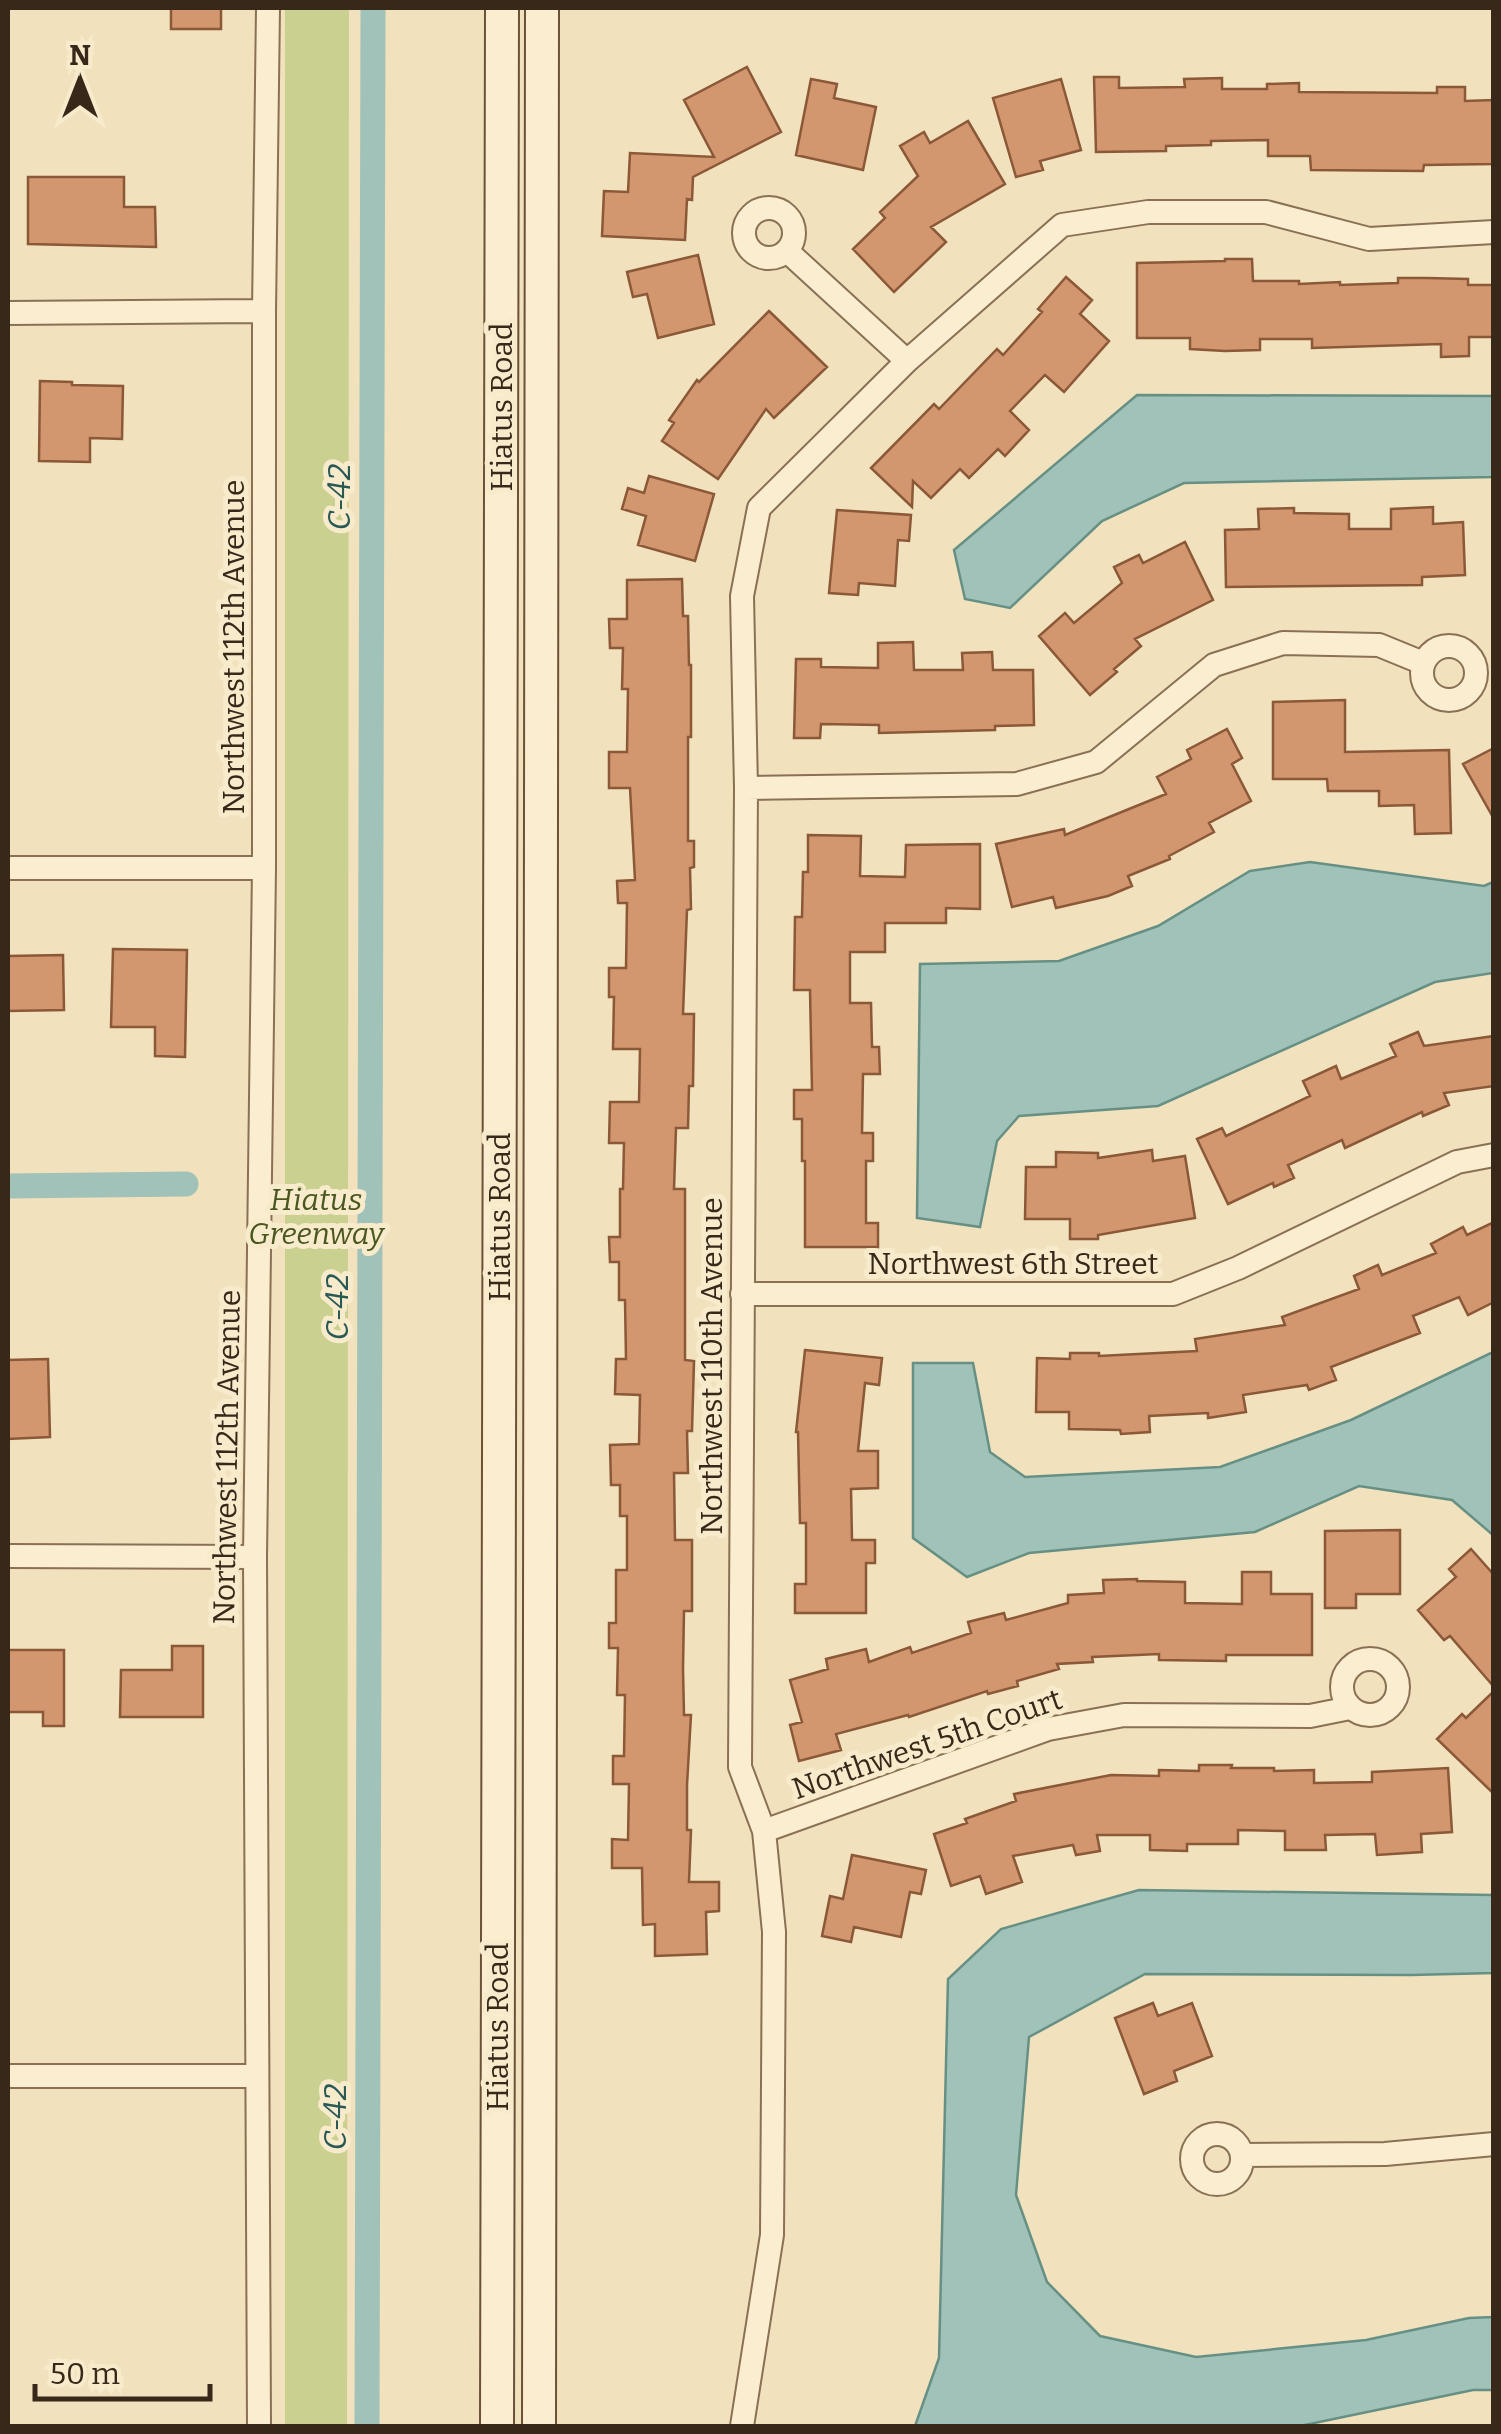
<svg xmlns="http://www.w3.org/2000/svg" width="1501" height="2434" viewBox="0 0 1501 2434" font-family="Bitter,serif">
<rect width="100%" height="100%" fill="#f1e1bc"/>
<!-- green -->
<path fill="#c9d090" d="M285 8H349L347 2426H285Z"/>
<!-- water -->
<path fill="#a1c2b8" stroke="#679085" stroke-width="2.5" d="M1137 395 1493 396V477L1184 483 1102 521 1010 608 965 599 954 550Z
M1310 862 1484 886 1493 882V973L1435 982 1158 1106 1019 1116 997 1141 980 1227 917 1218 920 964 1059 961 1158 926 1250 871Z
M1493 1352V1535L1452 1500 1359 1486 1255 1532 1029 1553 967 1577 913 1538V1363H973L990 1452 1025 1477 1220 1467 1351 1420Z
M1139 1890 1493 1895V1973L1411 1975 1145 1974 1029 2037 1016 2195 1047 2282 1100 2336 1196 2357 1366 2340 1469 2318 1493 2317V2390H1473L1300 2426H915L939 2358 948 1979 1001 1929Z"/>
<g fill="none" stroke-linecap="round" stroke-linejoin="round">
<!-- canal -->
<path stroke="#a1c2b8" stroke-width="25" d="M8 1186 186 1184
M367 2426 373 8"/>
</g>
<!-- building -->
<path fill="#d2976f" stroke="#8b5838" stroke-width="2.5" d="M171 8H221V29H171Z
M747 67 781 132 693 177 692 200 687 199 685 240 602 236 604 191 628 192 630 153 714 157 684 100Z
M1094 77H1119V88L1185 87 1184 79 1222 78V89H1267V84L1299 83V92L1437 93V87H1465V101L1494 100V164L1424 165 1423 171 1311 170 1310 156H1268V140L1211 141V145L1166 146V151L1096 152Z
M811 79 837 84 834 98 876 107 863 170 796 155Z
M1061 79 1081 150 1040 161 1043 170 1016 177 993 98Z
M968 121 1005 184 931 227 946 242 894 292 853 249 885 218 880 212 918 176 900 146 924 132 930 143Z
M28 177H124V207H155L156 247 28 244Z
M698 255 714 324 658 338 647 294 633 297 627 272Z
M1225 259H1252L1253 281H1299V284L1340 282V285L1398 283V278H1427L1468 279V285H1494V337H1469V356L1441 357V344L1312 348V339H1260V350L1225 351 1190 349V338H1137V263L1225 261Z
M1066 277 1092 300 1080 314 1109 341 1064 392 1045 375 1010 411 1029 430 1005 456 998 449 969 478 960 469 931 498 913 481 912 507 871 468 934 404 939 409 997 349 1003 355 1042 312 1038 309Z
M769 311 827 367 774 418 766 409 718 479 662 441 674 423 669 420 697 380 699 382Z
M40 381 72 382V385L123 386 122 439 90 438V462L39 461Z
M649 476 714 494 695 561 638 545 646 516 622 509 628 488 644 493Z
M1433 507V524L1463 522 1465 575 1422 577V585L1226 587 1225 530 1259 529 1258 509 1294 508V513L1349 514V529H1391V509Z
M837 510 911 515 909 541 898 540 895 586 859 583 858 595 829 593Z
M1185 542 1213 600 1135 639 1141 646 1114 669 1117 672 1090 695 1039 636 1065 613 1074 623 1122 583 1114 567 1139 555 1143 563Z
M682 579 683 616H688L689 665H691V737H688V841H694V867L690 868 691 909 687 910 683 1014H694L693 1086H689L688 1128H676L674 1189H685V1360L694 1361 692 1431H687L688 1473H674L675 1540H692V1611H684L683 1669 684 1715H691L687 1785V1830H691L689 1882H719V1911L706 1912 707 1954 655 1956V1924L643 1925 642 1868H612V1839L628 1840 629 1784H613V1756H624L625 1695H617L618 1648H609V1623H616V1570H627V1516H620V1485H611L610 1445 639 1444 640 1395 615 1394 616 1359H626L625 1300H619V1262H610L609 1237H620V1189H623L624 1143H609L610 1102H639L640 1049H613L614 997H609V968H626L627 903H618L617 881 635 880 630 788H609V752H627L628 689H622L623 648H610L609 619H627V580Z
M913 642 914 670H963L962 653 992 652 993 670H1033L1034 725 995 726V730L879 733V725L821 724 820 738H794L796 659H821V667L878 668V643Z
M1345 700V752L1449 750 1451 833 1415 834 1414 805 1379 806V791H1328L1327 779H1273V702Z
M1227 729 1242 758 1232 764 1251 801 1209 823 1214 832 1169 856 1170 859 1128 876 1132 886 1108 896 1056 908 1053 897 1012 907 996 844 1064 829 1065 835 1166 794 1157 777 1191 759 1187 750Z
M1494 748V819L1463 764Z
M808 835 861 836 860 876 905 877 906 845 980 844V909L946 908V923H885V952H850V1003H871L872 1047H879L880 1074H863L862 1133H873V1161H866V1223H878V1247H805V1161H802V1119H794V1090H812L810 990H794L795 917H802L803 872H808Z
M113 949 187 950 185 1057 155 1056V1027H111Z
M63 955 64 1010 8 1011V956Z
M1418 1032 1424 1046 1494 1036V1086L1444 1093 1449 1105 1423 1116 1422 1112 1345 1148 1342 1140 1288 1165 1294 1178 1274 1187 1273 1183 1228 1204 1197 1139 1222 1128 1226 1136 1310 1096 1303 1081 1336 1066 1341 1079 1396 1056 1390 1044Z
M1152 1150 1153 1161 1185 1156 1195 1218 1098 1235V1239H1070V1219H1025L1026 1167H1056V1152L1098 1153V1158Z
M1494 1222V1302L1468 1315 1459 1297 1413 1316 1420 1333 1331 1367 1336 1380 1309 1390 1307 1385 1243 1395 1246 1412 1208 1418V1413L1149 1416 1150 1432 1121 1434 1120 1430 1069 1429V1412H1036L1037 1358 1070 1359V1353H1099V1356L1197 1351 1195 1339 1285 1325 1282 1317 1359 1289 1354 1276 1378 1265 1382 1275 1436 1253 1431 1244 1463 1227 1467 1235Z
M805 1350 882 1358 879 1385 865 1383 858 1451H878V1488L851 1489 852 1540H875V1563H866V1613H795V1584H806V1523H800L798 1432H796Z
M48 1359 50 1437 8 1439V1360Z
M1400 1530V1594H1356V1608H1325V1531Z
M1471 1549 1494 1575V1687L1450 1636 1444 1640 1418 1610 1456 1577 1449 1569Z
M1242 1572H1271V1594H1312V1655H1226V1661L1159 1660V1654L1092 1657 1093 1662 1057 1664 1059 1669 1017 1681 1018 1686 988 1694 987 1691 909 1717 908 1715 836 1734 841 1750 799 1761 790 1725 802 1722 790 1680 828 1669 826 1659 866 1649 869 1662 910 1647 912 1653 971 1633 968 1622 1004 1613 1006 1620 1068 1603V1595L1104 1593 1103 1580 1137 1579V1581L1185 1582V1603L1242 1604Z
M172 1646H203V1717H120L121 1670H172Z
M8 1650H64V1726H43V1712H8Z
M1494 1691V1794L1437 1739 1462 1714 1466 1718Z
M1199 1765H1232L1231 1768H1274V1771L1314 1770V1783L1372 1782V1772L1448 1768 1452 1832 1421 1834 1422 1852 1377 1855 1375 1834 1325 1835 1326 1850H1285V1831L1238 1830V1844H1187V1851L1150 1850V1835H1097L1100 1851 1076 1855 1073 1845 1013 1856 1022 1882 986 1894 980 1876 951 1886 934 1834 967 1823 965 1819 1016 1801 1014 1794 1111 1775 1159 1776V1770L1199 1771Z
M852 1855 926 1870 921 1894 910 1892 901 1937 854 1927 851 1942 822 1936 830 1896 843 1899Z
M1153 2003 1158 2016 1192 2003 1212 2056 1174 2071 1177 2081 1144 2094 1115 2018Z"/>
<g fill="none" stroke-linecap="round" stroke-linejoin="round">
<!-- minor casing -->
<g stroke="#8a7054" stroke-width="26">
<path id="minor" d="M744 233a25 25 0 1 1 50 0a25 25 0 1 1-50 0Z
M787 251 907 361
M8 313 264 311
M1422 673a27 27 0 1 1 54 0a27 27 0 1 1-54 0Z
M746 788 1017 784 1096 762 1214 665 1283 643 1379 645 1423 663
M8 868H264
M742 1294H1173L1238 1268 1457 1162 1494 1155
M8 1556 255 1557
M1342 1687a28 28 0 1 1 56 0a28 28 0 1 1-56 0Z
M764 1831 1048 1729 1124 1715 1310 1716 1350 1708
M8 2076H257
M1192 2159a25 25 0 1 1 50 0a25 25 0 1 1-50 0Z
M1242 2155 1385 2154 1494 2144
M259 2426 255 1557 264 868V311L268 8
M742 2426 772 2235 774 1932 764 1831 740 1767 746 788 742 596 759 508 907 361 1062 225 1148 212H1266L1369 239 1494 232"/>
</g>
<!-- secondary casing -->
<g stroke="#6b5138" stroke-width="36">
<path id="secondary" d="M497 2426 502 8
M539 2426 542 8"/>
</g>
<!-- minor -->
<use href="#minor" stroke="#fbeed0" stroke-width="22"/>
<!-- secondary -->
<use href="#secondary" stroke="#fbeed0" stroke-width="32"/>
</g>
<g text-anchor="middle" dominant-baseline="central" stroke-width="10" stroke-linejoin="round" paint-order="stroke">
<!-- street labels -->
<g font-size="30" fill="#38281a" stroke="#f8ebcc">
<text transform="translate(502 407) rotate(-90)">Hiatus Road</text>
<text transform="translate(234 647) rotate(-90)">Northwest 112th Avenue</text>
<text transform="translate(500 1217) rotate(-90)">Hiatus Road</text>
<text x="1013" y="1264">Northwest 6th Street</text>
<text transform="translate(712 1366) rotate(-90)">Northwest 110th Avenue</text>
<text transform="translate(227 1457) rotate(-89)">Northwest 112th Avenue</text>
<text transform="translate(927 1744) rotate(-19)">Northwest 5th Court</text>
<text transform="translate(498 2027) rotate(-90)">Hiatus Road</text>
</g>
<!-- park labels -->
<g font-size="30" font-style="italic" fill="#49561f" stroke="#f8ebcc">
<text x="316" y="1200">Hiatus<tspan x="316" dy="34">Greenway</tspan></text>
</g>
<!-- water labels -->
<g font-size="32" font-style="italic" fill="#285955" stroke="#f8ebcc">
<text transform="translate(339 497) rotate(-90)">C-42</text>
<text transform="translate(337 1307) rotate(-90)">C-42</text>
<text transform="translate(335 2117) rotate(-90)">C-42</text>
</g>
</g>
<!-- border -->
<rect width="1501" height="2434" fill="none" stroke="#38281a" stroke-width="20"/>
<!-- north arrow -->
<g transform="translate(80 80)" stroke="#f8ebcc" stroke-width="8" paint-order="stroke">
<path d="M0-8L18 38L0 25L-18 38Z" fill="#38281a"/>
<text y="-15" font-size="28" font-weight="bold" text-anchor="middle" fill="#38281a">N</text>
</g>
<!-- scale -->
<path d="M35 2384v15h175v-15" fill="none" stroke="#38281a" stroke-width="5"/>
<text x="50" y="2384" font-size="30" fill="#38281a" stroke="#f8ebcc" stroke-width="8" paint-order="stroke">50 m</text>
</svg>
